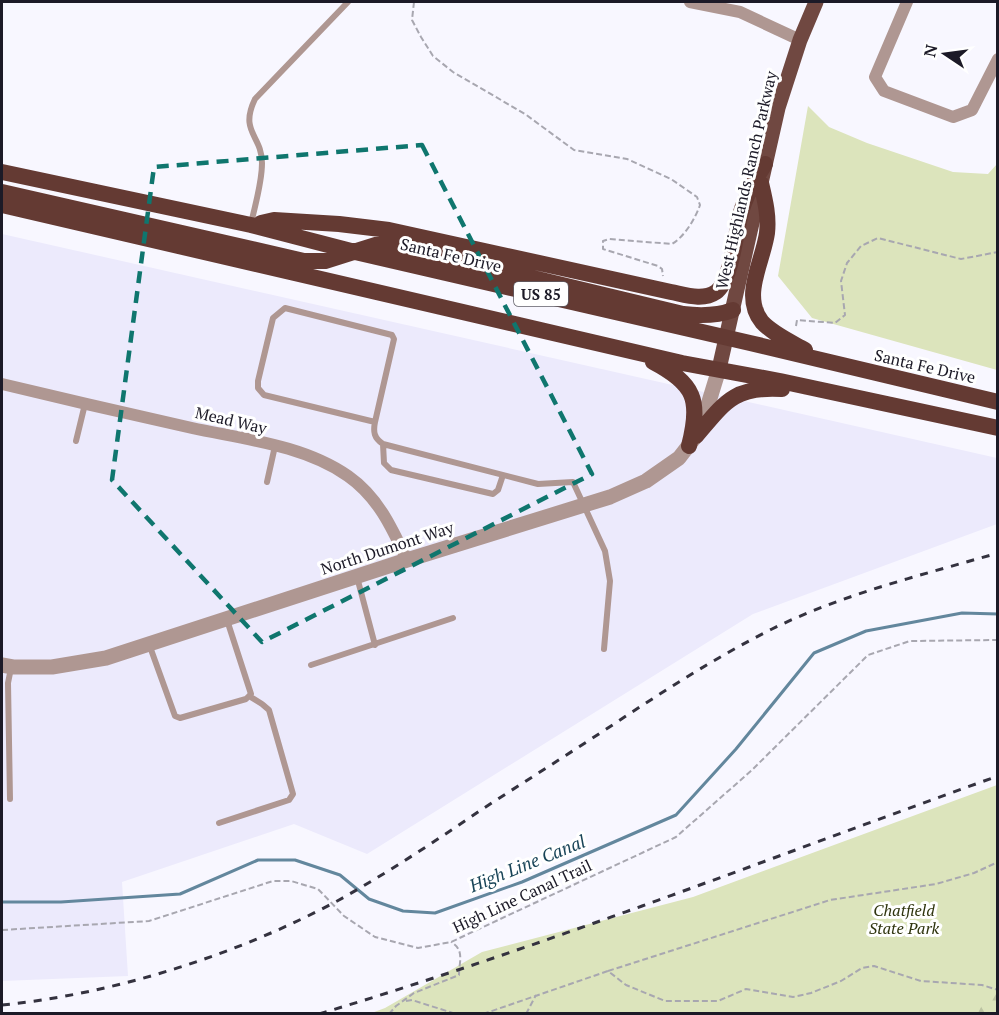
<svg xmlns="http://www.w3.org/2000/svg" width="999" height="1015" viewBox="0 0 999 1015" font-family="'PT Serif',serif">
<defs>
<pattern id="forest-firs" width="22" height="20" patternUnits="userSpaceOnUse" patternTransform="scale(1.5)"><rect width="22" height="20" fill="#dce4bc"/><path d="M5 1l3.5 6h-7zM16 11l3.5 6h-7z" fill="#bcc3a2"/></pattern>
</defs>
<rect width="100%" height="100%" fill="#f8f7ff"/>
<!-- built -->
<path fill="#eceafc" d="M2 234 997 458V524L753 614 367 854 294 824 122 882 128 976 2 981Z"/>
<!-- green -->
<path fill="#dce4bc" d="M808 106 829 127 867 143 953 172 988 174 997 164V370L812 318 778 276Z
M997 785V1013L369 1014 385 1008 482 952 693 897Z"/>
<!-- forest -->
<path fill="url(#forest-firs)" d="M997 975V1013H978Z"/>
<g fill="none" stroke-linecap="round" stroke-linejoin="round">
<!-- stream -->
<path stroke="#63879d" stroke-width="3" d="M2 902H61L180 894 258 860H295L340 875 369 899 403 911 435 913 522 882 676 815 736 749 814 653 866 631 962 613 998 614"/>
<!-- path -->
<path stroke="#a8a7b0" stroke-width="2" stroke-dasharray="6 3" stroke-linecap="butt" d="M414 2 412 20 421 37 433 56 453 72 525 114 574 150 627 159 671 179 697 197 700 205C695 219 685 236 672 244L609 239 603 241V249L658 266 662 269 663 276
M796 326 797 320 835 323 845 315 841 281 847 263 861 246 878 238 961 259 998 252
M2 930 149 921 273 881H291L318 889 344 916 375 937 418 948 451 942 676 837 752 770 868 655 910 641 998 640
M608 971 830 900 936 884 974 873 998 862
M406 1001 412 1000 456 1014
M389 1014 396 1006 414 993 459 975C459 962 465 950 451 942
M483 1014 608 971 626 985 665 1001H718L746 989 793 997 811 993 841 981 862 968 874 966 921 981 982 985 998 990
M526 1014 536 995"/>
<!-- service -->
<path stroke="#af9792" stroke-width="6" d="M251 224C255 205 262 183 262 163 262 135 239 132 255 99L348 2
M375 422 264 395 258 388V381L273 318 285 308 392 335 394 339 375 422C373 432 374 438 383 444L538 484 573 482 605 551 610 581 604 649
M76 441 85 404
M383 444 384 463 391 470 493 494 498 490 503 475
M267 482 275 446
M357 577 375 645
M149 644 175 716 180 718 246 699 251 694 227 620
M311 665 453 618
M10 799 8 683 11 668
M219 823 289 800 293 794 269 710 262 704 249 696"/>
<!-- minor -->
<path stroke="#af9792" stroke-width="12" d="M690 2 740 12 800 40
M907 2 875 77 884 91 953 117 972 110 998 59
M2 384C65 399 129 414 192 428 243 439 304 445 348 476 378 497 392 528 407 560"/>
<!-- tertiary -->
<path stroke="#af9792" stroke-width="15" d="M2 665 13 667H52L106 658 407 560 610 497 646 481 679 458 696 436 704 418 719 369"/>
<!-- primary -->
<path stroke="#704841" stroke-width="15" d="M719 369 778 108 800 40 816 2"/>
<!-- trunk -->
<path stroke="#643a33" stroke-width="16" d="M2 172 251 225 355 252 750 343 998 402
M761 183C765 200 769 216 767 233 763 262 741 296 762 322 773 334 791 342 805 350
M2 192 304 261H325L379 244 387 243 683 314C700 316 717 316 733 310
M2 205 682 363 780 381 998 428
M261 223 274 220 339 224 389 230 671 292C686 295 703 301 716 292 732 281 736 228 742 209 747 193 756 178 765 164
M653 362C695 384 701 400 689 446
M696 436C725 402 734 386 782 389"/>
<!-- rail -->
<path stroke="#34323f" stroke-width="3" stroke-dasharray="8 8" stroke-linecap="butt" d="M2 1005C115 994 239 954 339 900 389 872 437 840 484 808 532 777 581 746 629 714 675 684 722 654 772 629 843 594 922 575 998 553
M319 1014C549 945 772 857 998 776"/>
</g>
<!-- marked area -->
<path fill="none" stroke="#0f766e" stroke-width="4.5" stroke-dasharray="12 8" stroke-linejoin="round" d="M422 145 592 474 262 642 112 480 154 167Z"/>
<g text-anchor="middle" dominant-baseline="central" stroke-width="6" stroke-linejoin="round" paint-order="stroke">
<!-- shield labels -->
<rect fill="#fff" stroke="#605f68" stroke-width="1.5" x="514" y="282" width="54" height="24" rx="4.5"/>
<g font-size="15" font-weight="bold" fill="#1c1a27">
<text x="541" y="294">US 85</text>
</g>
<!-- street labels -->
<g font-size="16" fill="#1c1a27" stroke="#fff">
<text transform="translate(746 180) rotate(-77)">West Highlands Ranch Parkway</text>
<text transform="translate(451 255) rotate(13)">Santa Fe Drive</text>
<text transform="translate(925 366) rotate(13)">Santa Fe Drive</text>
<text transform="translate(231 420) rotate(13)">Mead Way</text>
<text transform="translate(387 548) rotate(-18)">North Dumont Way</text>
<text transform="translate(522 896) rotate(-25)">High Line Canal Trail</text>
</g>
<!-- park labels -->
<g font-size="16" font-style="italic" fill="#2f340e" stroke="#fff">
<text x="904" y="910">Chatfield<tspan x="904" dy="18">State Park</tspan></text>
</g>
<!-- water labels -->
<g font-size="18" font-style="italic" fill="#184457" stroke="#fff">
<text transform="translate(527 863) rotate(-22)">High Line Canal</text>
</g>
</g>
<!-- border -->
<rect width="999" height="1015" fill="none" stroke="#1c1a27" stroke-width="6"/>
<!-- north arrow -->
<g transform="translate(945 54) rotate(283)" stroke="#ffffff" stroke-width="4.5" paint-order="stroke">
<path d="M0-4.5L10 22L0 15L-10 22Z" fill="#1c1a27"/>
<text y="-9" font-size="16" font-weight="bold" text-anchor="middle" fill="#1c1a27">N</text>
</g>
</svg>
